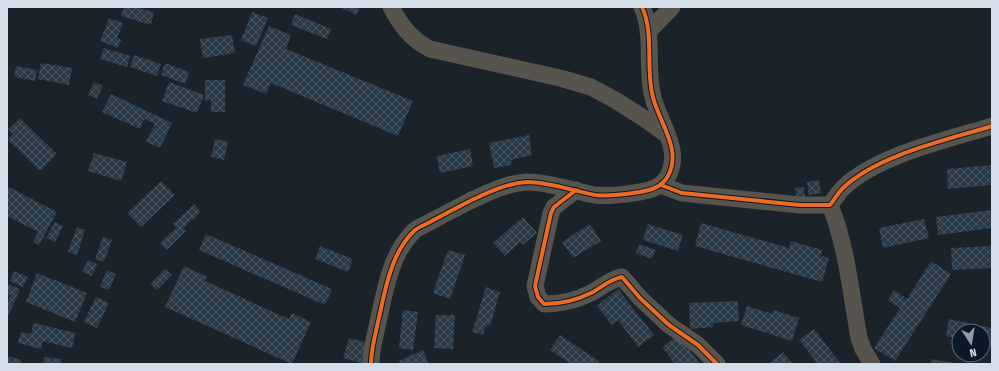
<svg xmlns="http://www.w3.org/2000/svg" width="999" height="371" viewBox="0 0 999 371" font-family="'Fira Sans Condensed',sans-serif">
<defs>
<pattern id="building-cross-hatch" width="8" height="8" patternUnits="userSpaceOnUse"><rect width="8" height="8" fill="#2a3a46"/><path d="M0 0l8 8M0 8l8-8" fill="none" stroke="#485661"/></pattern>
</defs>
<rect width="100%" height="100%" fill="#1a222a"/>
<!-- building -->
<path fill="url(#building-cross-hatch)" d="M124 7H135L154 12 151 25 121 16Z
M340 7H360L356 15Z
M252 12 268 18 256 46 241 40Z
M295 14 331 29 327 39 291 25Z
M109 18 123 23 117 38 121 40 118 48 100 41Z
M269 26 291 35 286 49 413 101 398 136 271 83 266 94 243 85Z
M232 35 235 53 203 58 200 39Z
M104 48 130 56 127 67 100 59Z
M134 55 161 64 157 76 130 67Z
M41 63 72 68 69 85 38 79Z
M165 63 189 72 185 84 161 75Z
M16 66 37 70 35 81 14 77Z
M205 80H225V112H211V100L205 101Z
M94 82 103 86 97 99 88 95Z
M169 82 204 95 197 113 162 101Z
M111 94 172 123 160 148 146 142 155 124 144 119 140 129 102 112Z
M20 118 57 154 40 171 7 139 13 134 8 129Z
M529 135 532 155 511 160 512 165 494 168 489 143Z
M215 139 228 142 224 160 211 157Z
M470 149 473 166 440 173 437 156Z
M94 153 127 162 121 181 88 171Z
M992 165V185L948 189 947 169Z
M819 180 821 193 809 195 807 182Z
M161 181 175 195 141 227 127 213Z
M7 186 57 212 39 245 33 242 38 232 7 216Z
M804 187 805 197 796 198 795 188Z
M194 204 201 212 183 228 186 231 167 250 160 243 177 227 173 224Z
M992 210V228L938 235 936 217Z
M523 217 537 233 523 245 520 242 505 256 493 243Z
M924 219 929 238 883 248 879 228Z
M55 222 63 226 55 242 46 238Z
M701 223 789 248 791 241 822 250 821 256 829 258 822 282 695 246Z
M590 224 601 241 573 258 562 242Z
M648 224 683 235 678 251 643 240Z
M77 227 85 230 77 255 68 252Z
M206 234 332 289 325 305 199 250Z
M103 237 112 240 104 262 95 259Z
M639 244 656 250 652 259 636 253Z
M320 246 353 259 348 272 315 259Z
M992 246V268L952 270 951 248Z
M448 250 465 255 450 299 433 293Z
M88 260 97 264 92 276 82 272Z
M931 261 951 274 895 361 874 348 900 308 888 300 894 290 907 299Z
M184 266 207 277 205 281 289 319 292 313 311 322 292 364 165 307Z
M165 269 172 275 157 290 150 284Z
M107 270 116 274 109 290 100 287Z
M14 271 28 277 23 287 10 281Z
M37 273 87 293 75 322 26 302Z
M8 284 20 289 7 319V302L10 295 7 294Z
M486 287 500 292 490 326 486 325 483 335 472 332Z
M618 289 654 335 638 347 618 320 612 325 597 306Z
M96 297 109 303 97 328 84 322Z
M738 301 739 321 713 323V327L690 329 689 303Z
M747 306 772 314 774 310 799 318 792 341 741 325Z
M403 310 418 312 413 350 399 348Z
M436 315H455L453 349 434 348Z
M949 319 992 328V345L983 344V331H959V339L946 336Z
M34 323 75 333 72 348 43 341 41 349 18 343 21 332 31 334Z
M814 329 841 364H818L799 340Z
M560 335 599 361 597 364H571L550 350Z
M678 335 700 364H675L662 347Z
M349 338 369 343 364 364 343 358Z
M423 350 429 364H400L399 361Z
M783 352 793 364H768Z
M7 356 22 360 21 364H7Z
M44 357 62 359 61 364H43Z
M931 359 955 363V364H930Z"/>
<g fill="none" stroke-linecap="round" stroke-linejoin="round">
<!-- minor -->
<path stroke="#57534d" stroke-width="17" d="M391 7C401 26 411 39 430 49L560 78 591 87 615 100 645 119 666 134
M648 32 672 7
M661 185 682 193 800 205H830C834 200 838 193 843 188 877 155 947 140 992 126
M576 190 554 207 551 213 535 286 538 297 544 304C559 304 577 300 591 293 601 288 610 279 622 277L640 298 669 325 698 345 717 364
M830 205C847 247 851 294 859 338L863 349 872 364
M371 364C371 350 375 336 378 322 385 292 390 254 414 231 418 227 425 225 430 222 443 215 456 208 470 201 487 193 507 183 527 182 550 182 573 191 595 195 610 197 626 194 640 192 651 190 662 187 668 176 683 148 657 121 652 93 646 65 654 33 642 7"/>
<!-- cycleway casing -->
<g stroke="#0a1927" stroke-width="6">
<path id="cycleway" d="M661 185 682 193 800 205H830C834 200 838 193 843 188 877 155 947 140 992 126
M576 190 554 207 551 213 535 286 538 297 544 304C559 304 577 300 591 293 601 288 610 279 622 277L640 298 669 325 698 345 717 364
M371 364C371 350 375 336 378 322 385 292 390 254 414 231 418 227 425 225 430 222 443 215 456 208 470 201 487 193 507 183 527 182 550 182 573 191 595 195 610 197 626 194 640 192 651 190 662 187 668 176 683 148 657 121 652 93 646 65 654 33 642 7"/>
</g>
<!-- cycleway -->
<use href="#cycleway" stroke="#ed6a23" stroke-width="4"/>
</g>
<!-- border -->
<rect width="999" height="371" fill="none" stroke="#d4dee8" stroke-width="16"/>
<!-- north arrow -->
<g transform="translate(971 343) rotate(168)"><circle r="19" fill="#0a1927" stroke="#5b6874"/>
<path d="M0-3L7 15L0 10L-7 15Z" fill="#939ca6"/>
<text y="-6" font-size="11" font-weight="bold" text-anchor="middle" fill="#d4dee8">N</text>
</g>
</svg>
